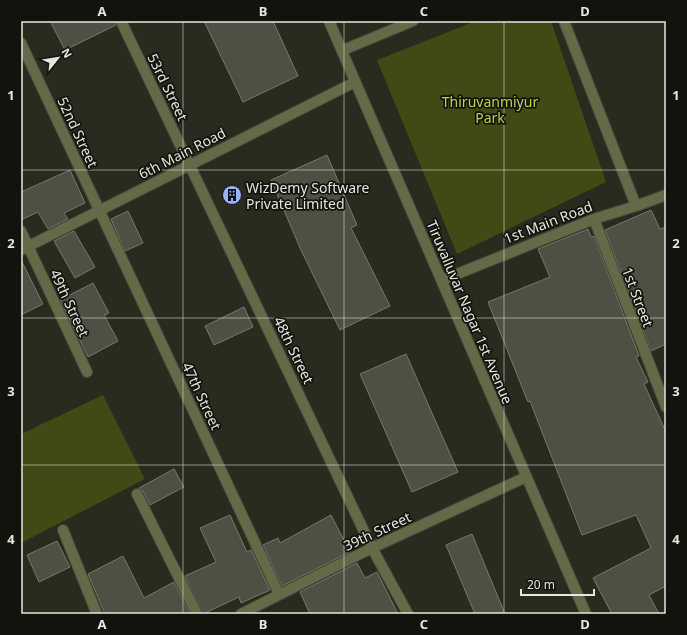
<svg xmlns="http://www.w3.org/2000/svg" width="687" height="635" viewBox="0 0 687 635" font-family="'Noto Sans',sans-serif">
<rect width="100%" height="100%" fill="#292b1e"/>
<!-- green -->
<path fill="#424914" d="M476 21H551L606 182 457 254 377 60Z
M103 395 145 479 21 543V434Z"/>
<!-- building -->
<path fill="#4d5042" stroke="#76796a" d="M50 21H115L116 25 65 50Z
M204 21H273L298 76 243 102Z
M327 155 357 225 351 228 390 306 340 330 301 250 271 180Z
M70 170 85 203 64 213 68 219 48 229 38 212 21 220V192Z
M651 210 660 229 666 227V344L651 351 605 230Z
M128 211 143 243 125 251 111 219Z
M588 229 591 237 594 236 639 356 636 357 648 382 644 384 666 432V586L649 595 659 614H612L593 578 651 548 636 515 582 535 530 401 528 402 488 302 550 277 538 249Z
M74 231 95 267 75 278 54 241Z
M21 260 43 304 21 315Z
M93 283 109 313 104 315 118 341 88 357 60 300Z
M244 307 253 327 214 345 205 326Z
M406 354 458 472 412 492 360 374Z
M174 469 184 487 150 505 143 491 139 488Z
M230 515 247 552 251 550 270 590 241 603 239 597 203 614 185 576 216 562 200 528Z
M331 515 350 552 282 586 263 545 278 538 280 543Z
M472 534 505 614H475L446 545Z
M57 541 70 567 39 582 27 555Z
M123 556 144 598 174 582 190 614H105L88 574Z
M357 563 365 578 377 572 398 614H310L300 592Z"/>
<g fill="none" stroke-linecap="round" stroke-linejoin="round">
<!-- street casing -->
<g stroke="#47493d" stroke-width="12">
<path id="street" d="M121 21 372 548 408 614
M329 21 586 614
M564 21 636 206
M21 43 279 594
M343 50 413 21
M594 219 666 407
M21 231 87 372
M21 250 355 82
M442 280 594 219 636 206 666 195
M137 494 197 614
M63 530 97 614
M241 614 372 548 526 477"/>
</g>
<!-- street -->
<use href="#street" stroke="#646a47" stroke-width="10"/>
</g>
<!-- grid -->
<path fill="none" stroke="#e6e7df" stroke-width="1" stroke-opacity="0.55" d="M183 21V614M344 21V614M504 21V614M21 170H666M21 318H666M21 465H666"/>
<!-- icons -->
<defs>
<g id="building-disc" transform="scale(1)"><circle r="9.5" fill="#97b6fd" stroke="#12130d"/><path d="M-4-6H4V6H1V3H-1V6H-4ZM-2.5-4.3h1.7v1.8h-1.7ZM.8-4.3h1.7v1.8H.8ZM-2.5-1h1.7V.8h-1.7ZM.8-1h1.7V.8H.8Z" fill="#111"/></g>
</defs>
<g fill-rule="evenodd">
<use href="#building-disc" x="232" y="195"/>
</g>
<g text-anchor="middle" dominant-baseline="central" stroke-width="3.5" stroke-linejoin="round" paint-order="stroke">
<!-- street labels -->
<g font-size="14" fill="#e6e7df" stroke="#12130d">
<text transform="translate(168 87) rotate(64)">53rd Street</text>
<text transform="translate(78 132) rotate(65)">52nd Street</text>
<text transform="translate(182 153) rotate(-27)">6th Main Road</text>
<text transform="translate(548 222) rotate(-21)">1st Main Road</text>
<text transform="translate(638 297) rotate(69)">1st Street</text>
<text transform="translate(70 303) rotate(65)">49th Street</text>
<text transform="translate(470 312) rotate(67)">Tiruvalluvar Nagar 1st Avenue</text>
<text transform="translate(294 350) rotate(64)">48th Street</text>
<text transform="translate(202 396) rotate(65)">47th Street</text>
<text transform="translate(377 531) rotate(-25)">39th Street</text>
</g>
<!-- park labels -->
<g font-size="14" fill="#c0cf54" stroke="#12130d">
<text x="490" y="101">Thiruvanmiyur<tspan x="490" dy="16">Park</tspan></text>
</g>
<!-- poi labels -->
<g font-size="14" fill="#e6e7df" stroke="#12130d" text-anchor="start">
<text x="246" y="187">WizDemy Software<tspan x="246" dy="16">Private Limited</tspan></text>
</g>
</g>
<!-- border -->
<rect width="687" height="635" fill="none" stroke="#12130d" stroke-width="44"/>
<!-- north arrow -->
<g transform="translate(58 58) rotate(60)" stroke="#12130d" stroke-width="3" paint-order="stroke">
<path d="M0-3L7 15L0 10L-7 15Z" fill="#e6e7df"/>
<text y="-6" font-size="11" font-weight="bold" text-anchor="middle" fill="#e6e7df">N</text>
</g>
<!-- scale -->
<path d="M521 589v6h73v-6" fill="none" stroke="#e6e7df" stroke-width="2"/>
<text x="527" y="589" font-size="12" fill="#e6e7df" stroke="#12130d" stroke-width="3" paint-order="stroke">20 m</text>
<rect x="22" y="22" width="643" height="591" fill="none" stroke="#e6e7df" stroke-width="1.5"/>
<g font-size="13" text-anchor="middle" font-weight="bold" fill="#e6e7df">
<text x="102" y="16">A</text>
<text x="263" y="16">B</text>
<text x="424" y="16">C</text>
<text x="585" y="16">D</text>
<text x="11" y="100">1</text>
<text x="676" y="100">1</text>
<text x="11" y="248">2</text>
<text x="676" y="248">2</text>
<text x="11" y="396">3</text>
<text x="676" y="396">3</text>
<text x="11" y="544">4</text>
<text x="676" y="544">4</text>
<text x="102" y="629">A</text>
<text x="263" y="629">B</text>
<text x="424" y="629">C</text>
<text x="585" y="629">D</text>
</g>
</svg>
